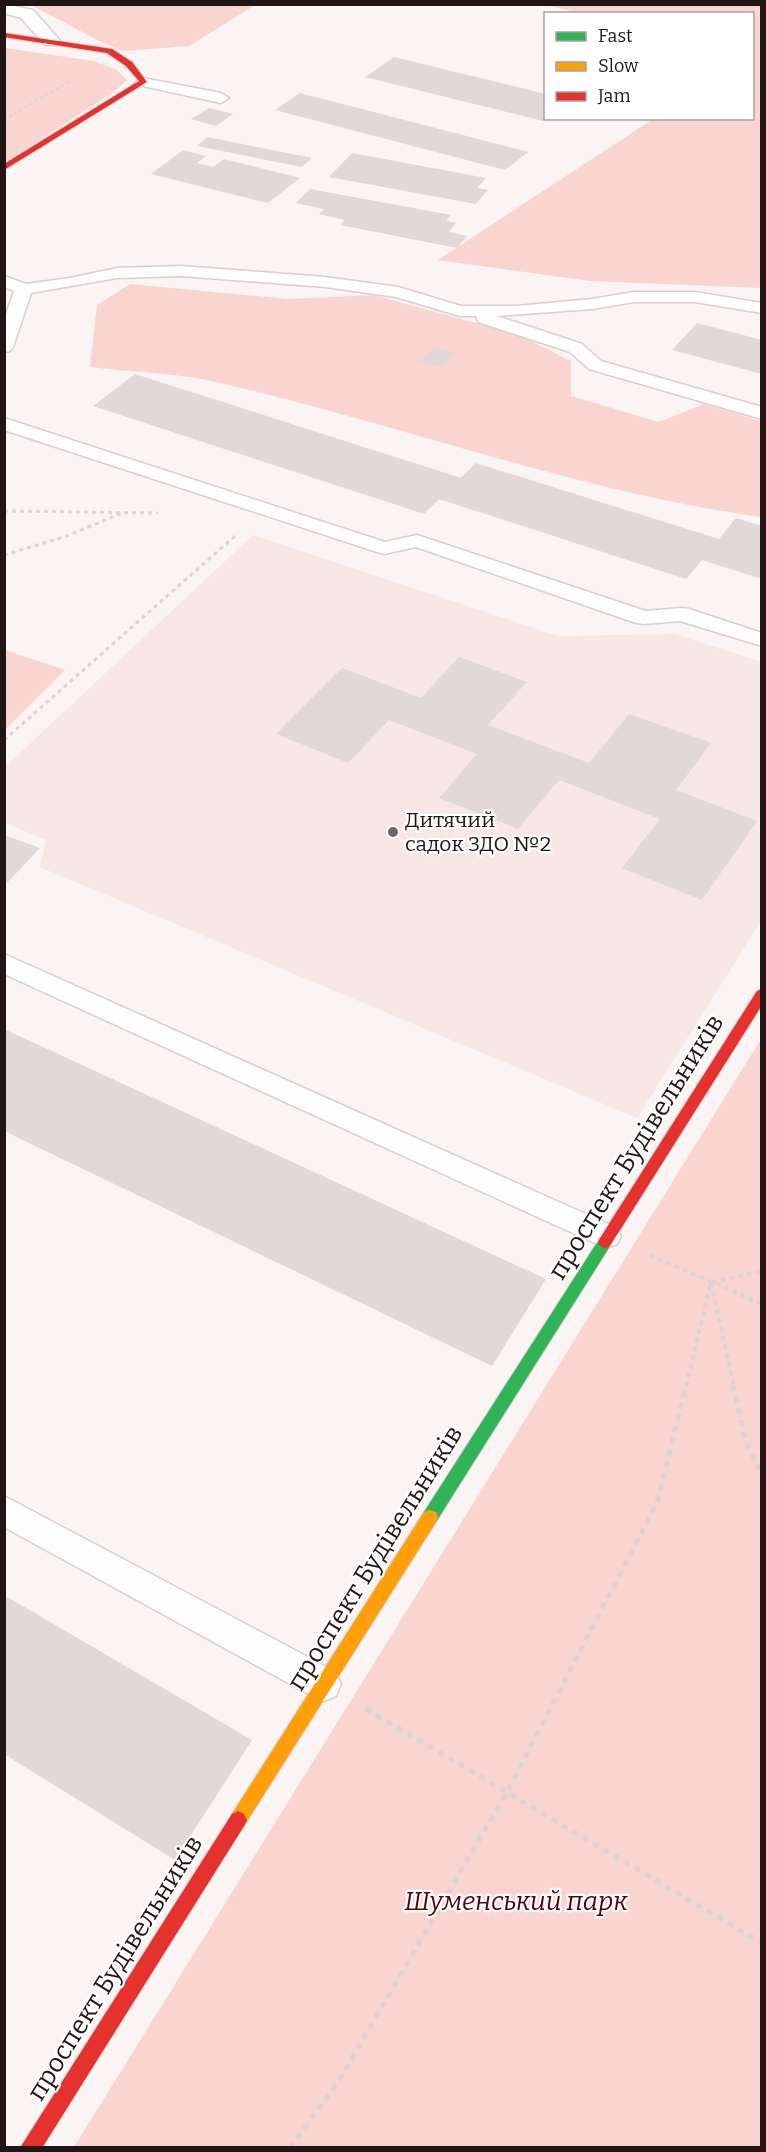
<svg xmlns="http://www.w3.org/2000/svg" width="766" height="2152" viewBox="0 0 766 2152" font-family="Bitter,serif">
<rect width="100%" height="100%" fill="#faf4f4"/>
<!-- built -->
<path fill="#f7e7e5" d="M253 535 558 636 675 634 761 662V921L637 1118 40 867 46 840 5 823V767Z"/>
<!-- green -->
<path fill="#f9d4d1" d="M31 5H255L189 46 123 51 105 44Z
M545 5H761V288L590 281 438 260 653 119 752 118V14L581 13Z
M5 48 94 61 117 70 127 80 114 92 5 162Z
M130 284 288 299 374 295 519 335 571 361V396L659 422 704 404 761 421V517C576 491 398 424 216 382 176 373 130 372 90 367L97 305Z
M5 650 65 670 5 730 4 650Z
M761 1039V2147H74Z"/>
<!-- building -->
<path fill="#e1d8d7" d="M394 57 546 94V119L543 121 365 77Z
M300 93 528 152 505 170 275 110Z
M209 108 233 114 216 126 191 119Z
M207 137 312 158 302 167 197 146Z
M183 150 206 156 197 163 213 167 224 159 300 178 268 203 151 174Z
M352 153 486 178 477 188 488 190 476 204 329 177Z
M310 189 451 215 446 221 456 223 449 232 467 236 457 248 340 225 345 220 319 214 324 209 296 203Z
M697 323 762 340V374L672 350Z
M434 347 455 353 441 367 419 361Z
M135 374 461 478 476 463 719 539 736 518 762 526V579L702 560 686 579 439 499 424 514 93 406Z
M459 657 527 682 488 725 589 763 629 714 711 743 676 790 757 821 702 900 622 868 660 819 559 780 518 829 439 798 477 754 389 720 348 763 276 734 342 668 421 698Z
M4 835 40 848 4 886Z
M4 1029 546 1279 492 1366 4 1131Z
M4 1595 252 1740 175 1860 4 1754Z"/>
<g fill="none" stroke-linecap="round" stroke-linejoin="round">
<!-- lane casing -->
<g stroke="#d8cfce" stroke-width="3">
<path id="lane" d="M143 78 221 93 229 98 221 103 138 85 136 82Z
M181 266 325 277 398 287 461 306H517L592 299 634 292H695L762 303V313L695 302H634L592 309 497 316 582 344 601 361 762 407V419L589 369 570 352 478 322 476 316H460L396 297 325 287 181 276 117 278 31 293 13 347 10 351 4 352V320L14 291 4 287V276L26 284 70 278 117 268Z
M4 418 385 542 417 535 646 611 681 608 689 609 762 633V646L680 621 644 624 636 623 416 547 384 554 377 552 4 430Z
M4 954 617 1228 621 1236 617 1244 607 1248 597 1244 4 974Z
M4 1496 336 1672 341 1684 336 1696 324 1701 312 1696 4 1527Z"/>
</g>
<!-- street casing -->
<g stroke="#d8cfce" stroke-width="3">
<path id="street" d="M4 4 33 10 57 37 60 41 57 45H45L21 18 4 13Z"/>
</g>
<!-- fast casing -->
<g stroke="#d8cfce" stroke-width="2">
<path id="fast" d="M605 1236 610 1238 612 1242 610 1246 436 1522 430 1524 424 1522 422 1517 424 1512 600 1238Z"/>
</g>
<!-- slow casing -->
<g stroke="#d8cfce" stroke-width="2">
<path id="slow" d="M430 1510 436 1512 438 1517 436 1522 244 1826 238 1829 232 1826 229 1820 232 1814 424 1512Z"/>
</g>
<!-- jam casing -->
<g stroke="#d8cfce" stroke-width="2">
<path id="jam" d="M4 33 112 49 132 62 147 82 4 170V164L139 81 126 66 107 53 4 37Z
M762 989V1005L610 1246 605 1248 600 1246 598 1242 600 1238 757 991Z
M238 1811 244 1814 247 1820 244 1826 42 2148H20L232 1814Z"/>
</g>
<!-- path-far3 -->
<path stroke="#d7d5d5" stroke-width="2" stroke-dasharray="3 3" stroke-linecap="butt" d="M4 120 70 81"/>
<!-- path-far2 -->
<path stroke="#d7d5d5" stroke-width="3" stroke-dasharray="4 4" stroke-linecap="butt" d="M4 511 158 513
M4 555 67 536 122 513
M4 740 235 536"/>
<!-- path-far1 -->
<path stroke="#d7d5d5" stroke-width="4" stroke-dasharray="4.5 4.5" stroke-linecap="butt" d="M650 1255 762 1304
M712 1282 762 1271
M711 1283 734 1386
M686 1386 711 1282"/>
<!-- path -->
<path stroke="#d7d5d5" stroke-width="5" stroke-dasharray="6 6" stroke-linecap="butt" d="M733 1385 746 1442 762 1474
M366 1709 762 1943
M290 2148 338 2082 507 1792 657 1503 686 1385"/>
<!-- lane -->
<use href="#lane" fill="#fefdfd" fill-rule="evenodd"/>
<!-- street -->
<use href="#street" fill="#fefdfd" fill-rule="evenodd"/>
<!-- fast -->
<use href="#fast" fill="#30b455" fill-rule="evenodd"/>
<!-- slow -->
<use href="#slow" fill="#ff9f0a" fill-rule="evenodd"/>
<!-- jam -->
<use href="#jam" fill="#e5322d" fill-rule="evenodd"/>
</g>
<!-- markers -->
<circle fill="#6d6463" stroke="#fff" stroke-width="2" cx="393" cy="832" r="6"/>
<g text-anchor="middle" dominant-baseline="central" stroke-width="4.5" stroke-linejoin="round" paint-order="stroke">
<!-- poi labels -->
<g font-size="21" fill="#211615" stroke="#fff" text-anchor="start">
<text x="405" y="820">Дитячий<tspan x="405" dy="24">садок ЗДО №2</tspan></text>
</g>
<!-- near-street labels -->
<g font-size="26" fill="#211615" stroke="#fff">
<text transform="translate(636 1147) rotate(-58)">проспект Будівельників</text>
<text transform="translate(375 1558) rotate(-58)">проспект Будівельників</text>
<text transform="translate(115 1968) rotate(-58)">проспект Будівельників</text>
</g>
<!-- near-park labels -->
<g font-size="26" font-style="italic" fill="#540209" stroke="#fff">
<text x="516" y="1901">Шуменський парк</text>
</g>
</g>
<!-- border -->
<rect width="766" height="2152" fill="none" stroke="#211615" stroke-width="12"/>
<!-- legend -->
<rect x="544" y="12" width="210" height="108" fill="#ffffff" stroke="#a6a2a1" stroke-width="1.5"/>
<rect x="556" y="32" width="30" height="9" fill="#30b455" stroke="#a6a2a1" stroke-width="1.5"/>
<text x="598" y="42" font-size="18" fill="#211615">Fast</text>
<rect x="556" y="62" width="30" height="9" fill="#ff9f0a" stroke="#a6a2a1" stroke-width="1.5"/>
<text x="598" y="72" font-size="18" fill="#211615">Slow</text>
<rect x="556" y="92" width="30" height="9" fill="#e5322d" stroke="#a6a2a1" stroke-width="1.5"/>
<text x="598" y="102" font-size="18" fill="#211615">Jam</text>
</svg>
